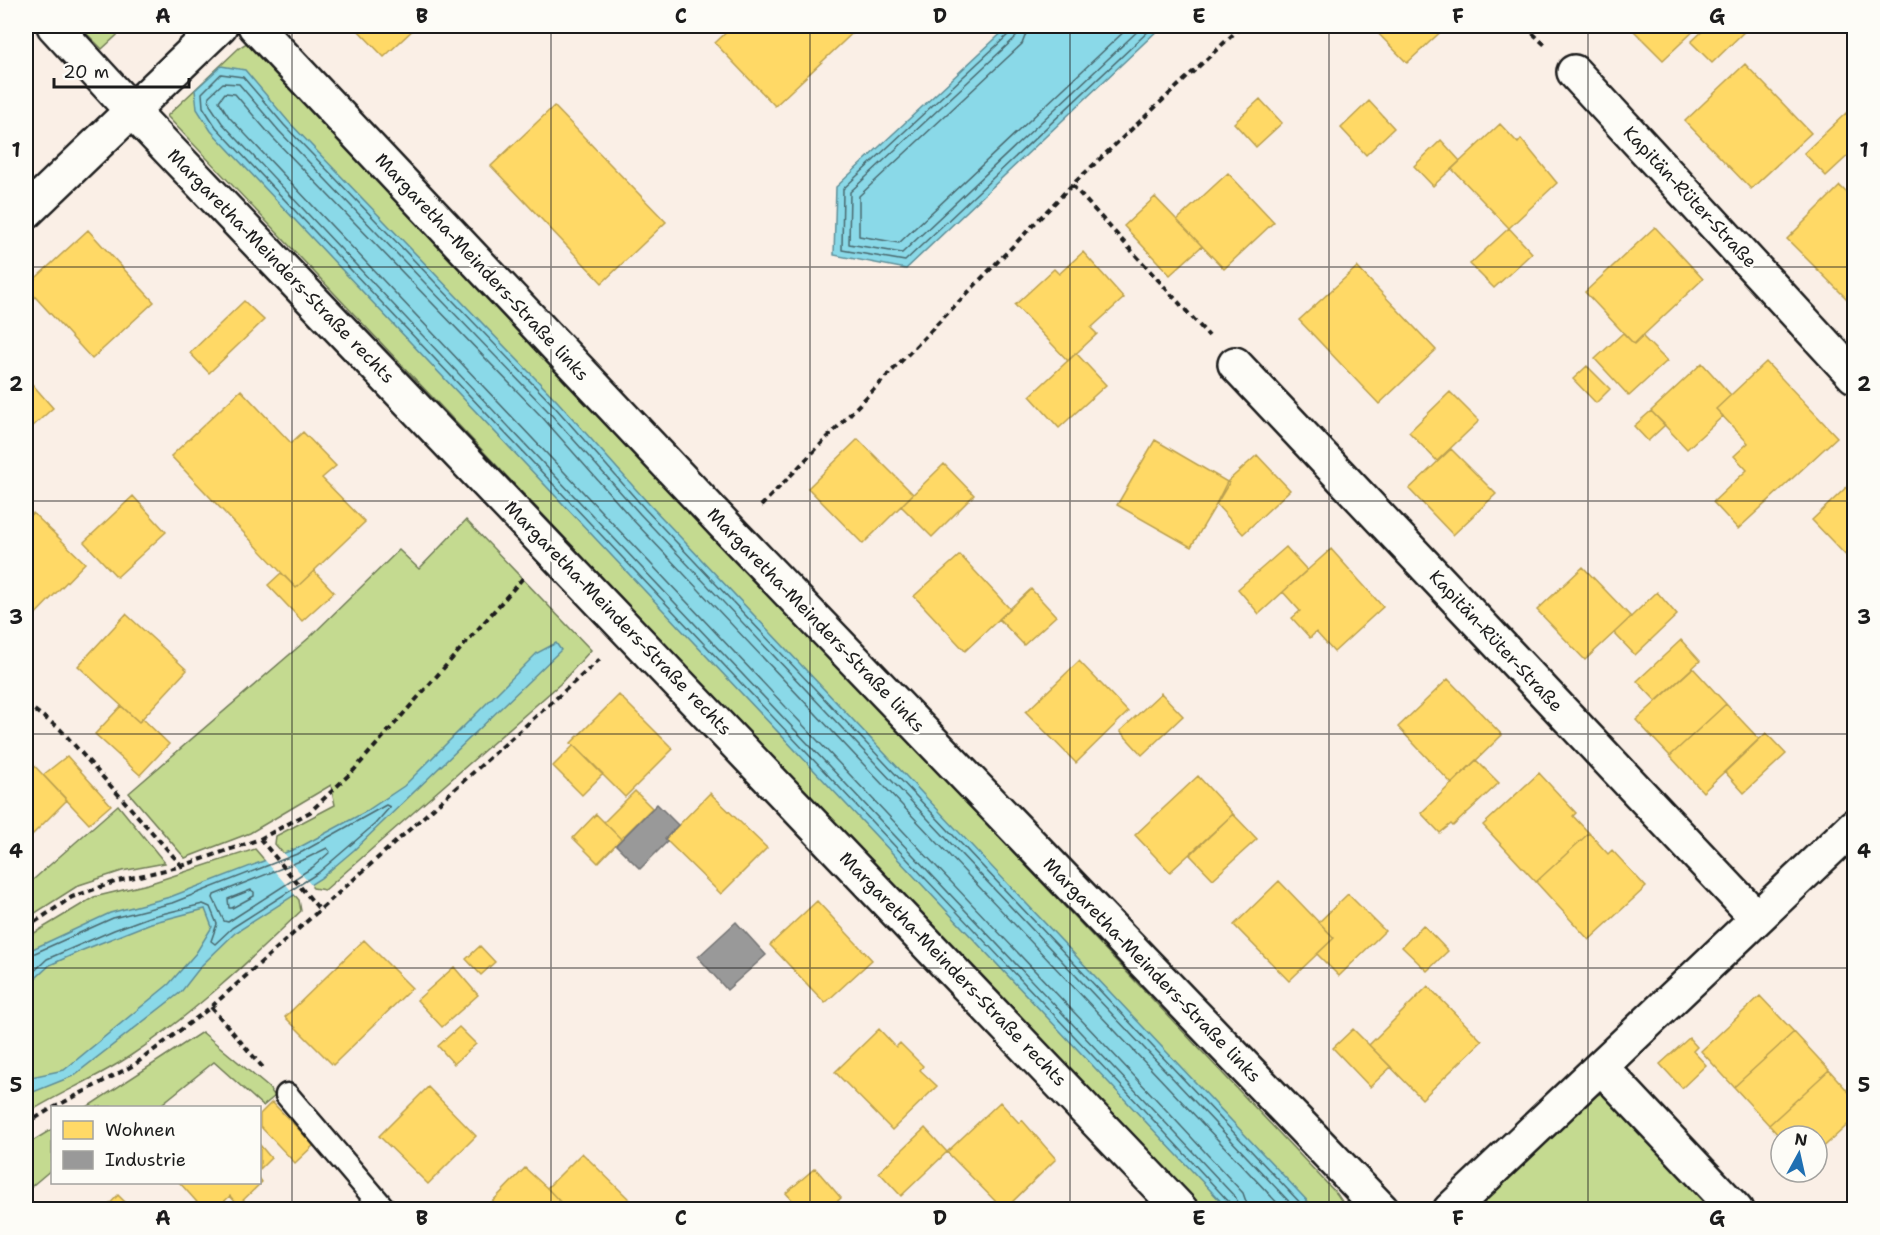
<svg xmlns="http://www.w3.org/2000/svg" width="1880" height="1235" viewBox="0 0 1880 1235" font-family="'Shantell Sans',sans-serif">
<rect width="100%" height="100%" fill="#faefe6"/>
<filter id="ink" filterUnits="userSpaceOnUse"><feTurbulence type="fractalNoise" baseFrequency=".0167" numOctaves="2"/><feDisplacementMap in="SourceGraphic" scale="12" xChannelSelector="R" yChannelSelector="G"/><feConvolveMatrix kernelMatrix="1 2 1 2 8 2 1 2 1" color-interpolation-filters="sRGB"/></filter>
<g filter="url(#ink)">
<!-- green -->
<path fill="#c4da90" stroke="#707b56" stroke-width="1.5" d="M79 26H127L102 49Z
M250 41 325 126 1337 1194 1347 1209H1198L167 116 240 47Z
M466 520 591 650 560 684 325 890 313 888 275 844 276 836 335 805 331 785 250 833 185 858 129 793 310 637 399 550 419 569Z
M118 805 165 863 122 871 79 885 26 919V886Z
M255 849 299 900 301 911C248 962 192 1015 130 1056 97 1078 59 1093 26 1114V938L94 897 148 884Z
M202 1032 268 1087 275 1096 263 1106 214 1062 158 1107H87Z
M1605 1094 1721 1210H1470L1591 1095Z
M52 1129V1169L26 1191V1145Z"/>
<!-- water -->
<path fill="#8ad9e8" stroke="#5e8d96" stroke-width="1.5" d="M1009 26H1162L906 269 834 255 836 187Z
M221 66 245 70 288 121 558 402 649 504 1315 1209H1228L211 131 197 109 195 90Z
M556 643 561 650 354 850 321 878 235 933 202 965 181 992 73 1076 26 1095V1078L64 1070 169 984 196 953 212 927 205 909 151 923 83 950 50 965 26 987V952L110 913 170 897 300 847 365 812 404 786 537 653Z"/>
<!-- pier -->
<path fill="#faefe6" d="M281 851 312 886 296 896 263 858Z"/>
<!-- homes -->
<path fill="#ffd966" stroke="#bba050" stroke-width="1.5" d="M354 26H417L384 57Z
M733 26H860L775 106 715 43Z
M1371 26H1447L1407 63Z
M1629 26H1699L1663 60Z
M1708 26H1750L1712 63 1691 42Z
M1745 64 1811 133 1751 189 1685 121Z
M1260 99 1282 123 1256 147 1234 123Z
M1369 101 1394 128 1366 155 1341 128Z
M1854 105V122L1846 113Z
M554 106 666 222 602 283 491 166Z
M1846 113 1854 122V150L1826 176 1804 153Z
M1500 124 1518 143 1521 139 1557 183 1509 228 1452 169Z
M1441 140 1460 161 1433 186 1414 166Z
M1228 173 1274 222 1224 269 1177 220Z
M1840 186 1854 200V306L1787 239Z
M1155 197 1202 246 1170 275 1124 226Z
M1655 227 1703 279 1634 344 1585 292Z
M1509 228 1532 253 1494 288 1470 264Z
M88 230 154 302 92 359 26 287Z
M1083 252 1124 298 1091 328 1097 334 1068 361 1015 305 1054 269 1059 274Z
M1357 267 1436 350 1379 404 1299 320Z
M244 301 264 320 209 373 190 353Z
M1623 333 1634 344 1642 336 1667 361 1629 396 1595 359Z
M1076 353 1106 385 1059 428 1030 396Z
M1766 362 1837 437 1738 529 1713 502 1747 470 1734 456 1748 443 1716 409Z
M1702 363 1731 395 1716 409 1723 416 1687 449 1651 411Z
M1587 366 1610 389 1596 403 1573 379Z
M26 377 53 408 31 428 26 421Z
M241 390 291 443 303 432 336 466 322 478 365 522 296 588 171 456Z
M1450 392 1479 421 1437 461 1409 432Z
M1651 411 1665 425 1648 441 1634 426Z
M858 439 913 494 863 544 808 488Z
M1155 440 1229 483 1191 547 1117 505Z
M1451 449 1496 494 1453 535 1409 489Z
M1257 455 1290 490 1243 534 1216 504 1227 482Z
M944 464 974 495 932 537 901 506Z
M1854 480V564L1812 520Z
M133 496 166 532 117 577 84 542Z
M33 513 85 563 26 624V521Z
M1286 547 1307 570 1259 614 1238 589Z
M1331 549 1383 607 1334 652 1316 632 1310 638 1292 618 1300 611 1283 592Z
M960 555 1010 609 965 651 914 596Z
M1583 567 1631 617 1585 660 1537 610Z
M314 571 334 592 302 621 268 585 281 573 296 588Z
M1031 589 1056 616 1024 645 999 619Z
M1657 592 1677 615 1635 655 1614 633Z
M126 614 187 670 139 722 78 666Z
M1681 640 1700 661 1656 701 1637 681Z
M1079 661 1128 712 1076 763 1026 712Z
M1693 668 1726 704 1670 756 1636 720Z
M1448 679 1502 735 1452 784 1398 727Z
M1161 693 1183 716 1142 755 1120 731Z
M619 695 673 749 625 797 571 743Z
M1726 704 1759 739 1703 792 1670 756Z
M121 706 139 722 143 719 169 744 140 775 95 734Z
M1766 733 1786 754 1744 793 1725 772Z
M574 745 603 774 582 795 553 766Z
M67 756 111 805 89 824 43 775Z
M26 757 67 800 26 841Z
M1476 760 1499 783 1453 826 1451 824 1440 833 1421 813Z
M1539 773 1576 813 1573 816 1589 833 1536 882 1483 825Z
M1198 776 1233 814 1170 872 1135 835Z
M635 791 652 808 621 839 604 822Z
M710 793 767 848 721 894 665 839Z
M596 814 621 839 598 863 573 838Z
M1233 814 1257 839 1213 879 1190 855Z
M1589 833 1608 854 1612 850 1646 887 1589 940 1536 882Z
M1279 881 1334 938 1289 981 1234 925Z
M1348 894 1385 931 1339 976 1317 954 1334 938 1319 922Z
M817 901 872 960 825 1003 770 945Z
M1423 925 1448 951 1427 971 1402 947Z
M364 940 412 988 333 1065 285 1017Z
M480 946 495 962 481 975 466 959Z
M454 967 478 995 442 1027 417 1000Z
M1428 986 1482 1041 1422 1099 1369 1045Z
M1760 996 1794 1032 1734 1087 1701 1051Z
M459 1027 476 1044 454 1064 438 1046Z
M879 1029 896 1047 900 1043 923 1066 920 1070 937 1086 892 1130 835 1072Z
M1353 1029 1391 1067 1370 1087 1333 1048Z
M1794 1032 1829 1070 1769 1125 1734 1087Z
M1689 1038 1697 1047 1693 1051 1706 1065 1682 1088 1660 1064Z
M1829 1070 1854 1098V1119L1817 1153V1136L1781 1138 1769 1125Z
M428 1087 476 1136 428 1184 379 1136Z
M272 1102 314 1145 295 1163 260 1126V1114Z
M1000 1102 1019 1123 1022 1120 1056 1159 1004 1210 947 1152Z
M925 1128 947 1152 901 1196 879 1172Z
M260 1145 271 1158 260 1169Z
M582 1153 631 1201 623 1210H568L547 1188Z
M525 1168 547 1188 568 1210H484Z
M815 1168 841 1198 828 1210H801L786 1193Z
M260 1179 262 1182 238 1205 230 1196 215 1210H204L179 1182H260Z
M118 1195 133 1210H104Z"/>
<!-- industry -->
<path fill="#999" stroke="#747474" stroke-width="1.5" d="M657 804 678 825 665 839 667 842 640 869 616 845Z
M736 922 766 955 727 990 698 957Z"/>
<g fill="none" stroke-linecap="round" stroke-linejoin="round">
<!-- shore -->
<path stroke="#48686e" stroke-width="1.5" d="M1012 26 1010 33 843 189 842 250 905 261 1154 26
M1020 26 1016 37 850 192 849 244 902 253 1143 26
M1029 26 1022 44 859 196V236L899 243 1130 26
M327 848 330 852 313 867 228 922 224 921 213 898 214 895 305 859Z
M251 890 254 892V896L232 908H229L228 899Z
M26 957 113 918 172 903 302 852 386 805 390 807 375 824 318 873 232 928 215 944 211 941 217 924 210 907 203 904 149 917 114 930 47 959 26 979
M1232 1210 1230 1203 1143 1109 216 127 203 107 202 93 221 74 243 77 284 125 554 406 645 509 1307 1210
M1240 1210 1236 1198 1148 1104 222 123 210 105 209 96 223 83 239 84 279 131 548 411 640 514 1297 1210
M1249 1210 1243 1193 1155 1098 229 117 219 101 225 93 235 94 272 137 542 417 633 520 1284 1210"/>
<!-- lane casing -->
<g stroke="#1c1c1c" stroke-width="27">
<path id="lane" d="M287 1095 385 1210"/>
</g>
<!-- street casing -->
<g stroke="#1c1c1c" stroke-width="38">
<path id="street" d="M54 26 132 111 1181 1210
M255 26 734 535 1382 1210
M1574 72 1854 376
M26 212 220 26
M1235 364 1757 918
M1601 1067 1736 1210
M1450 1210 1854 826"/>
</g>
<!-- path -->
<path stroke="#1c1c1c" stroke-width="4" stroke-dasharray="6 4.5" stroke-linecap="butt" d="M1525 26 1546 46
M1072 185 1209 336
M761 506 1072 185 1242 26
M26 704 60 729 182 866
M260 839 320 910
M26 928 72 897 118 881 182 866 260 839 310 812 354 770 523 578
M211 1007 265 1070
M53 1108 134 1065 211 1007 600 659
M26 1124 52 1108"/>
<!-- lane -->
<use href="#lane" stroke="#fdfcf7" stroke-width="22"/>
<!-- street -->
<use href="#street" stroke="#fdfcf7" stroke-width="33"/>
</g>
</g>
<!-- grid -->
<path fill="none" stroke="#1c1c1c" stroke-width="1.5" stroke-opacity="0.55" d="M292 26V1210M551 26V1210M810 26V1210M1070 26V1210M1329 26V1210M1588 26V1210M26 267H1854M26 501H1854M26 734H1854M26 968H1854"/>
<g text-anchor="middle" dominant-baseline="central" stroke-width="6" stroke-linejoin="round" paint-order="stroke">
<!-- street labels -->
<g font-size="18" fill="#1c1c1c" stroke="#fdfcf7">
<text transform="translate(1690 197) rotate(47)">Kapitän-Rüter-Straße</text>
<text transform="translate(281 266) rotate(46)">Margaretha-Meinders-Straße rechts</text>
<text transform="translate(482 267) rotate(47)">Margaretha-Meinders-Straße links</text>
<text transform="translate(618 618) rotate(46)">Margaretha-Meinders-Straße rechts</text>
<text transform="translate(816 620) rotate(46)">Margaretha-Meinders-Straße links</text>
<text transform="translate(1496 641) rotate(47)">Kapitän-Rüter-Straße</text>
<text transform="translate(953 969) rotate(46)">Margaretha-Meinders-Straße rechts</text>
<text transform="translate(1152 970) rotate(46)">Margaretha-Meinders-Straße links</text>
</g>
</g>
<!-- margin -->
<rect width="1880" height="1235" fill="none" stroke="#fdfcf7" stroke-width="66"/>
<!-- legend -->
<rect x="51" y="1106" width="210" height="78" fill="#fdfcf7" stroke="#a3a29f" stroke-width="1.5"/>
<rect x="63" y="1121" width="30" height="18" fill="#ffd966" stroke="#a3a29f" stroke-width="1.5"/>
<text x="105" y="1136" font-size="18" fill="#1c1c1c">Wohnen</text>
<rect x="63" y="1151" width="30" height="18" fill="#999999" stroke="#a3a29f" stroke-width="1.5"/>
<text x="105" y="1166" font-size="18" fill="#1c1c1c">Industrie</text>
<!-- north arrow -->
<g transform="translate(1799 1154) rotate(8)"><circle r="28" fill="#fdfcf7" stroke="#a3a29f" stroke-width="1.5"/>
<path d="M0-4.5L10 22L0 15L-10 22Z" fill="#1f6fb2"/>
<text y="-9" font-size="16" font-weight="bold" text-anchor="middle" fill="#1c1c1c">N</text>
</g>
<!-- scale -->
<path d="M54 78v9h135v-9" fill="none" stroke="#1c1c1c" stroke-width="3"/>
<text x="63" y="78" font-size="18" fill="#1c1c1c" stroke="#fdfcf7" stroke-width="4.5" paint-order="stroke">20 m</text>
<rect x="33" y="33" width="1814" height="1169" fill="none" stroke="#1c1c1c" stroke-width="2"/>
<g font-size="20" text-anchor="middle" font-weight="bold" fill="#1c1c1c">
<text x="163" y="23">A</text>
<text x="422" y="23">B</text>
<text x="681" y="23">C</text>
<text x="940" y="23">D</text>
<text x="1199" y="23">E</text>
<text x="1458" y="23">F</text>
<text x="1717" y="23">G</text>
<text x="16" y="157">1</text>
<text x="1864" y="157">1</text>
<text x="16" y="391">2</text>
<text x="1864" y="391">2</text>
<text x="16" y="624">3</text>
<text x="1864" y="624">3</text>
<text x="16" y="858">4</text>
<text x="1864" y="858">4</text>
<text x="16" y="1092">5</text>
<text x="1864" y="1092">5</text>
<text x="163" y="1225">A</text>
<text x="422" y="1225">B</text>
<text x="681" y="1225">C</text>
<text x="940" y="1225">D</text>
<text x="1199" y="1225">E</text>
<text x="1458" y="1225">F</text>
<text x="1717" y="1225">G</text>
</g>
</svg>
